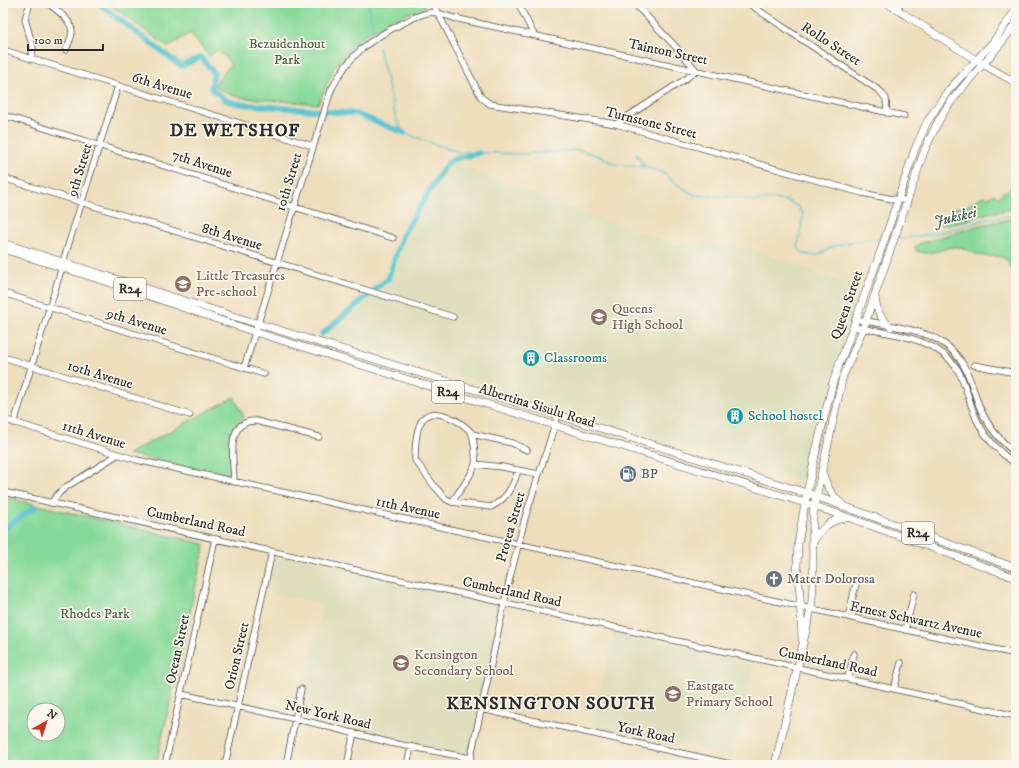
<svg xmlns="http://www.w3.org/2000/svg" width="1019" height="768" viewBox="0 0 1019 768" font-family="'IM FELL DW Pica',serif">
<rect width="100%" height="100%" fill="#fbf7ec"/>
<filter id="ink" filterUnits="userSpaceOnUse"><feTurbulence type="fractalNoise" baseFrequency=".025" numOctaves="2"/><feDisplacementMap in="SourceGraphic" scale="8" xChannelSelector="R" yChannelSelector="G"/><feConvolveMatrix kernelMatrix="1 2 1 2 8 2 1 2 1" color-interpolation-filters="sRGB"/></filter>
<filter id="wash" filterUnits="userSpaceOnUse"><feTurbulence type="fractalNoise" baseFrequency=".012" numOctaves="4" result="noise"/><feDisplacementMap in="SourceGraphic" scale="16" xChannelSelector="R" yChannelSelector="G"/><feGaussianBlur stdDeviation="0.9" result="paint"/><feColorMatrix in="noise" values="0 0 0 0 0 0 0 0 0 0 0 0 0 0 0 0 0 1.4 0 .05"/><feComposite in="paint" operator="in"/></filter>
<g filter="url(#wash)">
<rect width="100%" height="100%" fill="#edddbb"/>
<!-- built -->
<path fill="#dcdebc" d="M449 162 544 199 672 244 747 247 861 290 801 480 583 414 326 334 368 298 377 301 381 290 389 285 404 238Z
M276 554 506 603 470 761 298 722 323 604 264 591Z
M615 630 754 663 732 755 591 726Z"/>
<!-- green -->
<path fill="#87d999" stroke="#598262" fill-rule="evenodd" d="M108 3H423L425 8 409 13 373 30 359 39 334 68 318 104 245 98 231 95 215 86 219 78 231 64 218 50 209 56 190 33 168 47Z
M1016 183V209C1006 210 995 212 985 214 968 218 959 227 940 224V221L955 208C967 210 973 200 984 196L988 198 995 194 998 197 1004 191 1006 192Z
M1011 219 1016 220V269L1011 268C1009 264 1008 260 1004 258 996 255 987 257 979 255 970 253 965 246 955 247 939 248 933 257 916 251L915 247 918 244 980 225Z
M234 397 244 417 237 423 230 434 231 476 128 454Z
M3 497 205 544 156 765H3ZM34 710H58V734H34Z"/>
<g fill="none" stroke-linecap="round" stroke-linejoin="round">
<!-- stream -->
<path stroke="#5ac6d3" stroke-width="1.5" d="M368 3 373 30
M379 48 396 119 400 127 404 133 451 150 461 152 522 154 580 150 599 156 618 165 640 166 656 170 665 174 672 181 694 195 737 197 753 201 771 199 787 201 798 207 803 214 798 245C799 253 810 257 818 255 823 253 827 249 832 247 847 242 865 239 881 240
M636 154 645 167
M897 240 946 231 984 220 1016 215"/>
<!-- canal -->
<path stroke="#5ac6d3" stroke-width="5.5" d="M98 3 181 66 201 57 214 73 211 88 227 101 241 104 357 114 404 133
M375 289 388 279 402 236 443 169 451 160 479 153
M322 334 367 296
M3 529 35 507"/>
</g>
</g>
<g filter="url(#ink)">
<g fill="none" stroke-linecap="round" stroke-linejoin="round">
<!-- minor casing -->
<g stroke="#484641" stroke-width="7">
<path id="minor" d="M30 3 25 19 33 48 31 59
M48 3C56 10 72 20 72 32 72 37 68 44 66 50
M432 3 438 13 454 18 904 116
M518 3 534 35
M748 3 792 33 880 91 886 99 887 113
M897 9 901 3
M3 50 313 146
M3 115 393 238
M616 124 687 78 696 70 674 45 634 3
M3 178 453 317
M63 262 118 86
M3 293 264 374
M855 319C880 324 924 329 943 343 968 360 970 383 980 408 988 426 1001 442 1016 453
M853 327C881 332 910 334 936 349 964 366 963 385 974 413 981 433 998 452 1016 464
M3 357 190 415
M974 365 1016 373
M244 368 331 90C349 54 370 39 405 22 416 17 426 11 438 13L481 97 490 104 616 124 862 193 897 200H907
M3 419 137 460 1016 654
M14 423 62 267
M472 434 512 443 527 450
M475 464 502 467 539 474
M234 482C234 461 224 420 256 421L319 437
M3 492 1016 716
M452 502C459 491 471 477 475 465 476 461 474 436 471 432 462 422 434 405 423 419 416 427 415 449 415 460L435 487 446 499 452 502 491 507C506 500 514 485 518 470
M51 503 59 493 66 487 117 455
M848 617 857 580
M905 630 914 594
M848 678 854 654
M894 689 901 663
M181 694 314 723 391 743 470 758
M481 709 735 765
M165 765 215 539
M225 765 272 552
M286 765 301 689
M347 765 354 733
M407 765 411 747
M469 765 510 577 525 518 558 415"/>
</g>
<!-- major casing -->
<g stroke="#484641" stroke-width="8">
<path id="major" d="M887 3 976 60 1016 83
M3 243 226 314 558 415 807 493 1016 568
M3 249 111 283 255 332 805 503 850 518 1016 578
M875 296C876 310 880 318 891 327
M822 471C826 484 830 494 842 504
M813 542C821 529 830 519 846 518
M802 639 800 595 797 566 798 544 805 503 816 451 833 382 880 253 915 149 927 122 947 92 993 42 1016 10
M775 765 811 609C816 575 810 541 814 507L843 376 863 329 925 149C932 135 938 119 948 106 969 77 996 53 1016 23"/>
</g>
<!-- minor -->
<use href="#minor" stroke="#fff" stroke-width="5.5"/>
<!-- major -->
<use href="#major" stroke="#fff" stroke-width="7"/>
</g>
</g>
<!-- icons -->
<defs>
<g id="school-disc" transform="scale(0.9)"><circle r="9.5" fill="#8d6e63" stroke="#fbf7ec"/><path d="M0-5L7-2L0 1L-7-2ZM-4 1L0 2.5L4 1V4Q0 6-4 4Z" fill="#fff"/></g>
<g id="building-disc" transform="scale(0.9)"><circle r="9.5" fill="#0f9aa8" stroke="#fbf7ec"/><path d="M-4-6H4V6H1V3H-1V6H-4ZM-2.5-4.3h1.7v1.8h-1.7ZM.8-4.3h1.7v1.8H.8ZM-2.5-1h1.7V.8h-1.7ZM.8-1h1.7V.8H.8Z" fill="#fff"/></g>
<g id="fuel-disc" transform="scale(0.9)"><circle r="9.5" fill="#5c6f8a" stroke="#fbf7ec"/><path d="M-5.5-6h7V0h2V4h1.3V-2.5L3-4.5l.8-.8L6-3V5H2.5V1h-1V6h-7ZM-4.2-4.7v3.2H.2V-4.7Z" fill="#fff"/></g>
<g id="church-disc" transform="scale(0.9)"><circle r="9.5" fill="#6b7280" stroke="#fbf7ec"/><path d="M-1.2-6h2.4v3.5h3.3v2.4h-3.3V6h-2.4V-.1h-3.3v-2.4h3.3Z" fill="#fff"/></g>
</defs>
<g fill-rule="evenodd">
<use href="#school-disc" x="183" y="284"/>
<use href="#school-disc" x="599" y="317"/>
<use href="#building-disc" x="531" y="358"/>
<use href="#building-disc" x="735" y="416"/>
<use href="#fuel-disc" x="628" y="474"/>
<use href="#church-disc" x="774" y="579"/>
<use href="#school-disc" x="401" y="663"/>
<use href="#school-disc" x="673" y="694"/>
</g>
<g text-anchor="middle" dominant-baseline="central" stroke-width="3.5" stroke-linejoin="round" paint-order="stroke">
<!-- shield labels -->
<g fill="#fbf7ec" stroke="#696865" stroke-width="1">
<rect x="114" y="278" width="32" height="22" rx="3"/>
<rect x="432" y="381" width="32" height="22" rx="3"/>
<rect x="902" y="522" width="32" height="22" rx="3"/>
</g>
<g font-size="13" font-weight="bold" fill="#2b2b2b">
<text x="130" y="289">R24</text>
<text x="448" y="392">R24</text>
<text x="918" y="533">R24</text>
</g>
<!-- park labels -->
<g font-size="14" fill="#475f4c" stroke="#fbf7ec">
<text x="287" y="44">Bezuidenhout<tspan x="287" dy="16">Park</tspan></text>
<text x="95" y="614">Rhodes Park</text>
</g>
<!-- street labels -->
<g font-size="14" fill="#2b2b2b" stroke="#fbf7ec">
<text transform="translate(831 44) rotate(33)">Rollo Street</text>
<text transform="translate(668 52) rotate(12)">Tainton Street</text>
<text transform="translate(162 86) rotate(17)">6th Avenue</text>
<text transform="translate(651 123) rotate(14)">Turnstone Street</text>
<text transform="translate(202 164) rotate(18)">7th Avenue</text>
<text transform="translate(80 170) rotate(-73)">9th Street</text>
<text transform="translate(289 182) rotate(-73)">10th Street</text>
<text transform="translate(232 237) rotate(17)">8th Avenue</text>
<text transform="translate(847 305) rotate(-71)">Queen Street</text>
<text transform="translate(137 322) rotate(17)">9th Avenue</text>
<text transform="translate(100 375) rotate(17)">10th Avenue</text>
<text transform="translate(537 406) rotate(17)">Albertina Sisulu Road</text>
<text transform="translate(94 435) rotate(17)">11th Avenue</text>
<text transform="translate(408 508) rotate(12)">11th Avenue</text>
<text transform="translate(196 522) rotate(12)">Cumberland Road</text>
<text transform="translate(511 527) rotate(-74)">Protea Street</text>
<text transform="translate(512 592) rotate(12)">Cumberland Road</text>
<text transform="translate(916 620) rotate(12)">Ernest Schwartz Avenue</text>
<text transform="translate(178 649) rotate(-78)">Ocean Street</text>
<text transform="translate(237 656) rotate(-77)">Orion Street</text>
<text transform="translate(828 662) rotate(12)">Cumberland Road</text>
<text transform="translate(328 715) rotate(13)">New York Road</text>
<text transform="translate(646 733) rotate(12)">York Road</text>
</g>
<!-- education labels -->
<g font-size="14" fill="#785e54" stroke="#fbf7ec" text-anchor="start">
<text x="196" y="276">Little Treasures<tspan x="196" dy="16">Pre-school</tspan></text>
<text x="612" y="309">Queens<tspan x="612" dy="16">High School</tspan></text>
<text x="414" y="655">Kensington<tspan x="414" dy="16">Secondary School</tspan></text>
<text x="686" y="686">Eastgate<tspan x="686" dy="16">Primary School</tspan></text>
</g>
<!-- culture labels -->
<g font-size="14" fill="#0d838f" stroke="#fbf7ec" text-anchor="start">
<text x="544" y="358">Classrooms</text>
<text x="748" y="416">School hostel</text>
</g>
<!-- service labels -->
<g font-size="14" fill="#4e5e75" stroke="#fbf7ec" text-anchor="start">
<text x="641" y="474">BP</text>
</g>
<!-- worship labels -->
<g font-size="14" fill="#5b616d" stroke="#fbf7ec" text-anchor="start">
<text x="787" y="579">Mater Dolorosa</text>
</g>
<!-- water labels -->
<g font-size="15" font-style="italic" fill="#395a5d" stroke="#fbf7ec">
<text transform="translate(955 217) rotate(-13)">Jukskei</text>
</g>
<!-- district labels -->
<g font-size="18" font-weight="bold" letter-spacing="1" fill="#2b2b2b" stroke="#fbf7ec">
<text x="235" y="131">DE WETSHOF</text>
<text x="551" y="704">KENSINGTON SOUTH</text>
</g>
</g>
<!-- margin -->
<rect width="1019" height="768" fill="none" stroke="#fbf7ec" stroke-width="16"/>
<!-- north arrow -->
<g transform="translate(46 722) rotate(39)"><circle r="19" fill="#fbf7ec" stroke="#a8a59f"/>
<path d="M0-3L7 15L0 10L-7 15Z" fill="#c8321e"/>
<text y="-6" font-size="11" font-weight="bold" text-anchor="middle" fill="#2b2b2b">N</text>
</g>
<!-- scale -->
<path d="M28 44v6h75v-6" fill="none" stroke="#2b2b2b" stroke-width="2"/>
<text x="34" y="44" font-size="12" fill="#2b2b2b" stroke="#fbf7ec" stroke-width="3" paint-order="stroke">100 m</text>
</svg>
